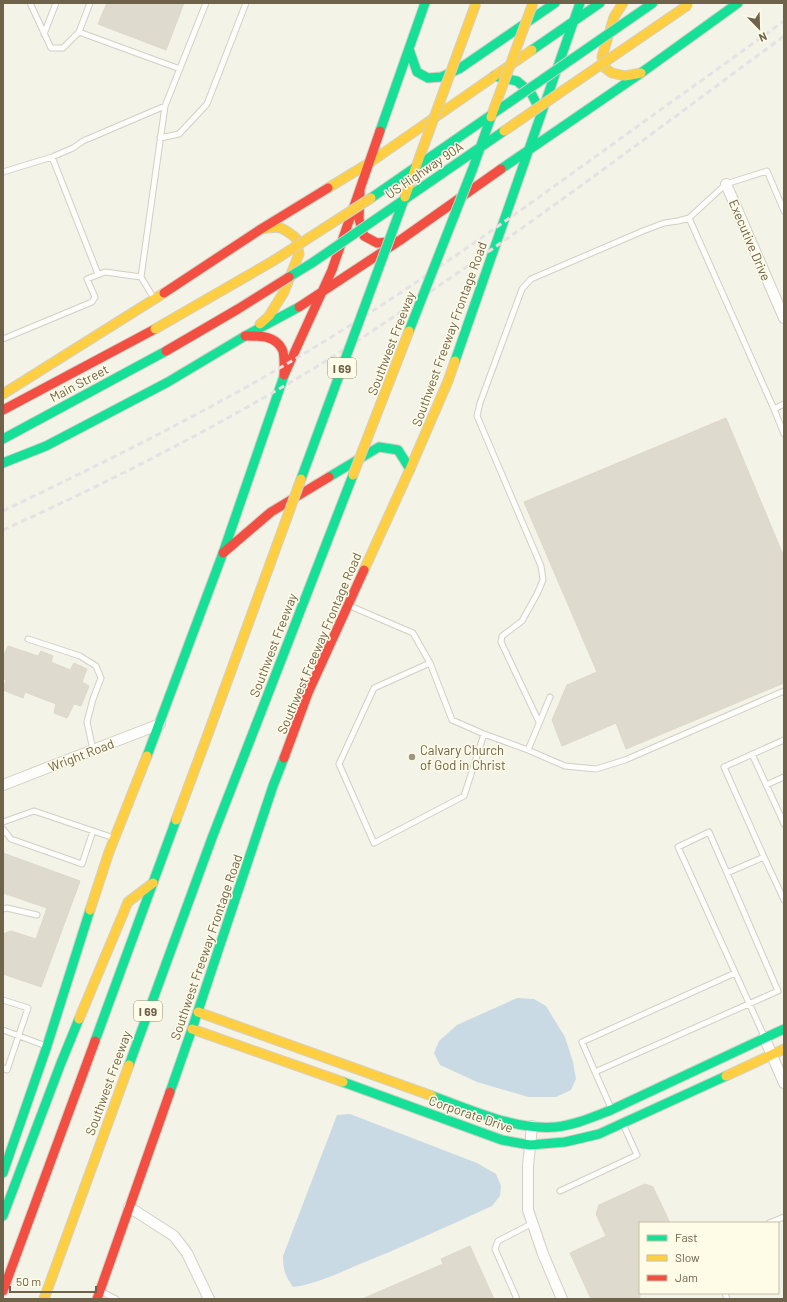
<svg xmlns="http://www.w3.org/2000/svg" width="787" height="1302" viewBox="0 0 787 1302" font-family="Barlow,sans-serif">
<rect width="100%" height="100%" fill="#f4f3e7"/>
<!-- water -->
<path fill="#cadae4" d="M517 998 534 999 546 1006 565 1037 573 1062 576 1079 571 1090 556 1097H528L477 1082 440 1065 434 1053 439 1041 457 1025Z
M350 1114 477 1163 496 1174 501 1186 500 1196 492 1206C448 1226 405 1246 360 1264 339 1273 316 1284 293 1287 285 1275 283 1270 283 1256L337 1115Z"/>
<!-- building -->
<path fill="#dfdace" stroke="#ddd8ca" d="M107 3H184L166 50 98 24Z
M726 418 784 557V683L626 749 616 723 562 746 552 720 567 685 597 672 524 502Z
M8 646 38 656 41 651 53 656 51 662 70 670 74 663 87 669 82 682 89 686 81 706 74 704 67 718 54 713 56 704 25 692 23 698 3 690 6 680 3 678V657Z
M3 853 80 881 41 987 3 974V934L11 931 36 939 47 908 3 893Z
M645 1184 653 1187 670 1223H640V1299H591L570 1253 606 1236 596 1214 599 1205Z
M470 1246 494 1299H362L443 1264 441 1259Z"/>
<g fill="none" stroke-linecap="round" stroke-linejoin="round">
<!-- lane casing -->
<g stroke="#d2cfc3" stroke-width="7">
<path id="lane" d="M30 3 51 48H63L79 32 180 69
M79 32 90 3
M44 34 56 3
M160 138 179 134 207 104 246 3
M52 157 73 148 83 141 165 106
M3 172 52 157 98 274
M153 297 141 277 165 106 206 3
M3 339 92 302 95 297 87 279 105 272 141 277
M784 404 774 409 784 434
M774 409 689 218 726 184 767 171 784 211
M350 606 413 633 430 663 452 720 484 734 528 750 565 766 596 769 625 760 784 691
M28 639 80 656 96 666 101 678 93 699 87 722 93 750
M430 663 374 688 339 764 374 843 464 796 484 734
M539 722 501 642 502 636 522 621 537 594 543 580 541 566 477 416 480 403 522 289 531 279 643 231 664 223 678 221 689 218
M528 750 550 697
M752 754 781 817
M766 785 784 777
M783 816 781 817 784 824
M3 822 34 811 114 838
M3 829 11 839 82 864 93 831
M764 857 724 767 784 740
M727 873 778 991 595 1072 582 1042 735 973
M3 909 7 908 37 915
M3 1000 28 1008 7 1070 3 1068
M3 1030 46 1046
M764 1036 678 847 709 832 727 873 764 857 784 900
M595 1072 611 1108
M560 1191 637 1155 623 1124
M769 1223 784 1217
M100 1291 116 1299
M725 1293 727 1299
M517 1299 495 1249 498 1241 533 1223"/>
</g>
<!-- street casing -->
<g stroke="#d2cfc3" stroke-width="12">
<path id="street" d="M726 184 784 318
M3 785 160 724
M764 1037 784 1083
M532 1126 528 1166V1210L543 1254 562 1299
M129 1207 174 1236 187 1253 209 1299"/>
</g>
<!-- fast casing -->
<g stroke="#d4d0c4" stroke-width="11">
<path id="fast" d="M409 49 417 72 428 78 441 77 459 69 555 3
M532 50 600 3
M494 76 517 81 531 93 541 112
M380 131 425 3
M501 169 641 73 738 3
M455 361 580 3
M3 439 166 351
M3 463 46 446 168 382 245 336 299 307
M329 477 379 447 398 450 410 469
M147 756 223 553 285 373
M95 1041 176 820
M129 1065 212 838 256 725
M343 1082 502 1140 530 1145 565 1142 599 1134 726 1076
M170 1092 192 1029 273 786 284 758
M432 1096C470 1109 515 1131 556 1127 575 1125 593 1117 611 1110L784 1029
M3 1173 47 1046 90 910
M3 1216 61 1063 79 1019"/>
</g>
<!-- slow casing -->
<g stroke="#d4d0c4" stroke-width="11">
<path id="slow" d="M623 3 614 17 602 57 605 68 612 73 625 76 641 73
M328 188 369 163 532 50
M260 324 269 316 284 292 299 254 296 238C281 226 280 226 261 229
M3 394 164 293
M364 570 410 469 448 381 455 361
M176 820 208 734
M90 910 109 852 147 756
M198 1012 432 1096
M79 1019 128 902 153 883
M192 1029 343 1082
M726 1076 784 1049
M44 1299 129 1065"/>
</g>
<!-- jam casing -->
<g stroke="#d4d0c4" stroke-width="11">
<path id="jam" d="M360 191 359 219 364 236 377 243 399 241
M164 293 261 229 328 188
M299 307 399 241 501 169
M245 336C259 336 275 335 282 349 285 354 284 369 284 375
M285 373 332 270 380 131
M3 410 155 329
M223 553 271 512 329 477
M284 758 308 693 364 570
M3 1291 95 1041
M97 1299 170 1092"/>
</g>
<!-- lane -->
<use href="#lane" stroke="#fdfdfb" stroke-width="5"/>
<!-- street -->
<use href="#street" stroke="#fdfdfb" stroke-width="10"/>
<!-- fast -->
<use href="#fast" stroke="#16e098" stroke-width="9"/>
<!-- slow -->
<use href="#slow" stroke="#ffcf43" stroke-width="9"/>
<!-- jam -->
<use href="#jam" stroke="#f24e42" stroke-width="9"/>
<!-- rail -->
<path stroke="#e5e1e4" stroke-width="3" stroke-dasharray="6 4" stroke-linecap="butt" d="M3 511C109 460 215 408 315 347 409 290 499 226 588 162 653 115 719 68 784 21
M3 530C105 484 205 433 301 376 347 349 392 318 437 287 555 207 669 121 784 36"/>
<!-- fast-bridge casing -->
<g stroke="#d3cfc4" stroke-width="11" stroke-linecap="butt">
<path id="fast-bridge" d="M371 198 653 3
M289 277 312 263 504 131
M409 331 473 168 491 117
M301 479 405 197
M256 725 353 475"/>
</g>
<!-- slow-bridge casing -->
<g stroke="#d3cfc4" stroke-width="11" stroke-linecap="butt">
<path id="slow-bridge" d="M491 117 533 3
M504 131 688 5
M405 197 476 3
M155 329 273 261 371 198
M353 475 409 331
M208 734 301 479"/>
</g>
<!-- jam-bridge casing -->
<g stroke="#d3cfc4" stroke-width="11" stroke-linecap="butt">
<path id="jam-bridge" d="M166 351 238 309 289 277"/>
</g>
<!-- fast-bridge -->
<use href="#fast-bridge" stroke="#16e098" stroke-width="9"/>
<!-- slow-bridge -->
<use href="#slow-bridge" stroke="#ffcf43" stroke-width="9"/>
<!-- jam-bridge -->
<use href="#jam-bridge" stroke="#f24e42" stroke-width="9"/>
</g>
<!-- markers -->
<circle fill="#9e9581" stroke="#fefbe7" stroke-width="1.5" cx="412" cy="757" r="4"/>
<g text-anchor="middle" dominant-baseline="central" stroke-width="3" stroke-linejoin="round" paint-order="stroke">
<!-- shield labels -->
<g fill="#fefbe7" stroke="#9a9079" stroke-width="1">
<rect x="328" y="358" width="28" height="20" rx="3"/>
<rect x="134" y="1001" width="28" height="20" rx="3"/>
</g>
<g font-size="12" font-weight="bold" fill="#6f624a">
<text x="342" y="368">I 69</text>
<text x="148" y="1011">I 69</text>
</g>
<!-- street labels -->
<g font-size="13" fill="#6f624a" stroke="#fefbe7">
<text transform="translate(424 170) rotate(-34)">US Highway 90A</text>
<text transform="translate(750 240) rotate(67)">Executive Drive</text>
<text transform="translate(449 334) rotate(-70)">Southwest Freeway Frontage Road</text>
<text transform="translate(391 343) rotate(-69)">Southwest Freeway</text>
<text transform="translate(79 383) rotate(-28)">Main Street</text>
<text transform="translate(319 643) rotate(-67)">Southwest Freeway Frontage Road</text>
<text transform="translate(273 645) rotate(-69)">Southwest Freeway</text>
<text transform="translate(81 755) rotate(-21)">Wright Road</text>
<text transform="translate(206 947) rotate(-71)">Southwest Freeway Frontage Road</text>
<text transform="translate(108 1083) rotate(-70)">Southwest Freeway</text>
<text transform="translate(471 1114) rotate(19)">Corporate Drive</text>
</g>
<!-- poi labels -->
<g font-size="13" fill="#6f624a" stroke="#fefbe7" text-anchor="start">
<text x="420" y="750">Calvary Church<tspan x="420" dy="15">of God in Christ</tspan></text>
</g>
</g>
<!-- border -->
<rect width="787" height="1302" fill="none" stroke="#6f624a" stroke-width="8"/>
<!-- legend -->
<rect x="639" y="1222" width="140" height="72" fill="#fefbe7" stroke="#c5bea8"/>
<rect x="647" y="1235" width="20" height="6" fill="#16e098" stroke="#c5bea8"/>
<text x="675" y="1242" font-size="12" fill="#6f624a">Fast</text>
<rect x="647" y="1255" width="20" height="6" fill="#ffcf43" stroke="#c5bea8"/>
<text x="675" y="1262" font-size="12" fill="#6f624a">Slow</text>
<rect x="647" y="1275" width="20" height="6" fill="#f24e42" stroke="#c5bea8"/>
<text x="675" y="1282" font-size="12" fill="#6f624a">Jam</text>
<!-- north arrow -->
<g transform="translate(759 28) rotate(157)" stroke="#fefbe7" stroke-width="3" paint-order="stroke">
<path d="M0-3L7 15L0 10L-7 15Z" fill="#6f624a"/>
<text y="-6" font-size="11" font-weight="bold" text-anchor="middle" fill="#6f624a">N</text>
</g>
<!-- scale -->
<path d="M10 1286v6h86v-6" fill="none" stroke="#6f624a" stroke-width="2"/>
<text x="16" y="1286" font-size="12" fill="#6f624a" stroke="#fefbe7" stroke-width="3" paint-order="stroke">50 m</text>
</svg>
